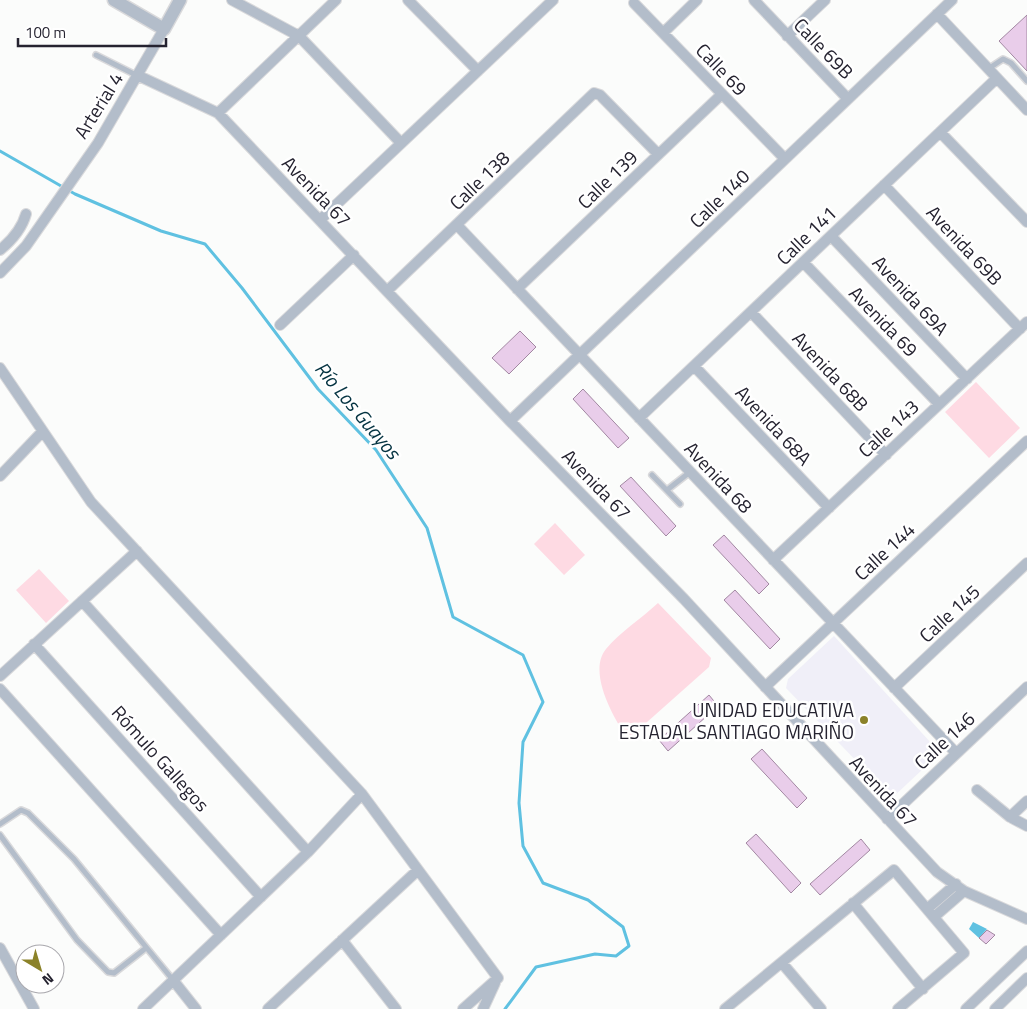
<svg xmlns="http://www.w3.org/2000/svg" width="1027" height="1009" viewBox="0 0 1027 1009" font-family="'Titillium Web',sans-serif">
<rect width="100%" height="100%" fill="#fbfcfb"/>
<!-- built -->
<path fill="#f0eff8" d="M834 636 940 753 892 798 786 688 788 679Z"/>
<!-- green -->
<path fill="#fedae3" d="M976 382 1020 428 989 458 945 412Z
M555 523 585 555 564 575 534 544Z
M39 569 69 601 46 623 16 590Z
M658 603 711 658 709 667 628 739C614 719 587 672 606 649 620 632 642 618 658 603Z"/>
<!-- water -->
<path fill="#5fc1e1" d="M973 922 987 929 979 938 969 929Z"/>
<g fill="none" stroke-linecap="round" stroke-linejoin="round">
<!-- stream -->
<path stroke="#5fc1e1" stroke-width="3" d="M0 151 75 194 161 231 205 244 242 288 318 389 376 450 427 528 453 617 523 655 543 702 523 742 519 803 523 846 543 883 588 900 623 927 629 946 616 956 595 954 536 967 505 1009"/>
</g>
<!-- building -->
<path fill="#e9cdea" stroke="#a288a2" d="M1027 15V71L999 41Z
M520 331 536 347 509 374 492 358Z
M583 389 629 438 618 448 573 399Z
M631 477 676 526 666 536 620 486Z
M724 535 769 584 759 594 713 545Z
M735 590 780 639 770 649 724 600Z
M709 695 718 706 668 751 659 740Z
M762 749 807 798 797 808 751 759Z
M756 834 801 883 791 893 746 843Z
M861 839 870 850 820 895 810 884Z
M987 930 995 935 986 944 979 938Z"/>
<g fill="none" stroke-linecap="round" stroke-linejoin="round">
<!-- service casing -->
<g stroke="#d9d9db" stroke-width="8">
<path id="service" d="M96 55 138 76
M988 69 1003 59 1011 63 1027 81
M652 475 680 504
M667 490 690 472
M0 824 21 810 28 813 74 859 173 980
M0 835 77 940 108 972 114 973 146 948"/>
</g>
<!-- minor casing -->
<g stroke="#d9d9db" stroke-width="12">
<path id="minor" d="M232 0 299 36 401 143
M408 0 478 71
M754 0 848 99
M634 3 785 159
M937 14 1027 110
M663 33 697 0
M787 36 825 0
M139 76 218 113 510 421 684 599 937 872 964 891 1027 919
M218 113 336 0
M940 132 1027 222
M884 185 1020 329
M321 219 553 0
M457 225 956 753
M831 236 967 379
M0 250C11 241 22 228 26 214
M803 262 939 404
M0 273 26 246 98 143 164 29
M517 289 722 94
M387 291 594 93 600 95 658 154
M751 312 886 455
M280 325 354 255
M694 366 829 508
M0 368 91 502 362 794 498 978
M639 418 997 78
M510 421 952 0
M0 476 42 432
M773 560 1027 322
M82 601 308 852
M34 644 261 897
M0 676 137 551
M765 687 1027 441
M894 688 1027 563
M0 689 221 935
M977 790 1010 817 1027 826
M1010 817 1027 801
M887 819 1027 687
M853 903 923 989
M927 909 956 884
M934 917 964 891
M342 940 396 1009
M0 948 34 1009
M782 963 821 1009
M173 980 196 1009
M143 1009 308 852 362 794
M268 1009 418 870
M463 1009 498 978
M483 1009 495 983
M725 1009 894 870 964 953 898 1009
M966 1009 1027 951
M995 1009 1027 978"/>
</g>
<!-- tertiary casing -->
<g stroke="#d9d9db" stroke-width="15">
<path id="tertiary" d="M114 0 164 29 180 0"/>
</g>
<!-- service -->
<use href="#service" stroke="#b3bdca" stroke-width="5"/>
<!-- minor -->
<use href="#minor" stroke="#b3bdca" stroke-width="10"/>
<!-- tertiary -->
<use href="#tertiary" stroke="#b3bdca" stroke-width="12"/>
</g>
<!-- markers -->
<circle fill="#8b8229" stroke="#fff" stroke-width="2" cx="864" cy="720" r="5"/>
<g text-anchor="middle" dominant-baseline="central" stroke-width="5" stroke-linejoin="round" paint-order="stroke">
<!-- street labels -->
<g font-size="19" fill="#252330" stroke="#fff">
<text transform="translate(824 48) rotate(46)">Calle 69B</text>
<text transform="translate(722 69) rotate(46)">Calle 69</text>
<text transform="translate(98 105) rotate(-58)">Arterial 4</text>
<text transform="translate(607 179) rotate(-44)">Calle 139</text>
<text transform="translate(479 180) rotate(-44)">Calle 138</text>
<text transform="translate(317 191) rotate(46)">Avenida 67</text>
<text transform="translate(719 198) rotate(-44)">Calle 140</text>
<text transform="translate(806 235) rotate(-44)">Calle 141</text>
<text transform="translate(965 245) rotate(47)">Avenida 69B</text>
<text transform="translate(911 295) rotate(47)">Avenida 69A</text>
<text transform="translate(884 321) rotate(46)">Avenida 69</text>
<text transform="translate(831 371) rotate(47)">Avenida 68B</text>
<text transform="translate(774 425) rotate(47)">Avenida 68A</text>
<text transform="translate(888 428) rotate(-43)">Calle 143</text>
<text transform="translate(719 477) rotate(47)">Avenida 68</text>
<text transform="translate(597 484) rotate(46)">Avenida 67</text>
<text transform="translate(884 551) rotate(-43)">Calle 144</text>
<text transform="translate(949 613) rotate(-43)">Calle 145</text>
<text transform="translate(944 740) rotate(-43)">Calle 146</text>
<text transform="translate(161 758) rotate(48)">Rómulo Gallegos</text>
<text transform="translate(884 791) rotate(47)">Avenida 67</text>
</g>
<!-- poi labels -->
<g font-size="19" fill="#252330" stroke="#fff" text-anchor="end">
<text x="854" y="709">UNIDAD EDUCATIVA<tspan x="854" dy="22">ESTADAL SANTIAGO MARIÑO</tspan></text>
</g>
<!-- water labels -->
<g font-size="20" font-style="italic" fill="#043341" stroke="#fff">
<text transform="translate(358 410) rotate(50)">Río Los Guayos</text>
</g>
</g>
<!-- north arrow -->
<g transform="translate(40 969) rotate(142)"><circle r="24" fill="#ffffff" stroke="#a8a7ac"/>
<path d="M0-4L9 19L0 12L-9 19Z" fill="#8b8229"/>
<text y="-8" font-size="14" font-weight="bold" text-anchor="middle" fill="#252330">N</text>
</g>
<!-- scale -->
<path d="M18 38v8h148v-8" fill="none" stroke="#252330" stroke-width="2.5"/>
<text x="25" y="38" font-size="15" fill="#252330" stroke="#ffffff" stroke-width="4" paint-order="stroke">100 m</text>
</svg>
